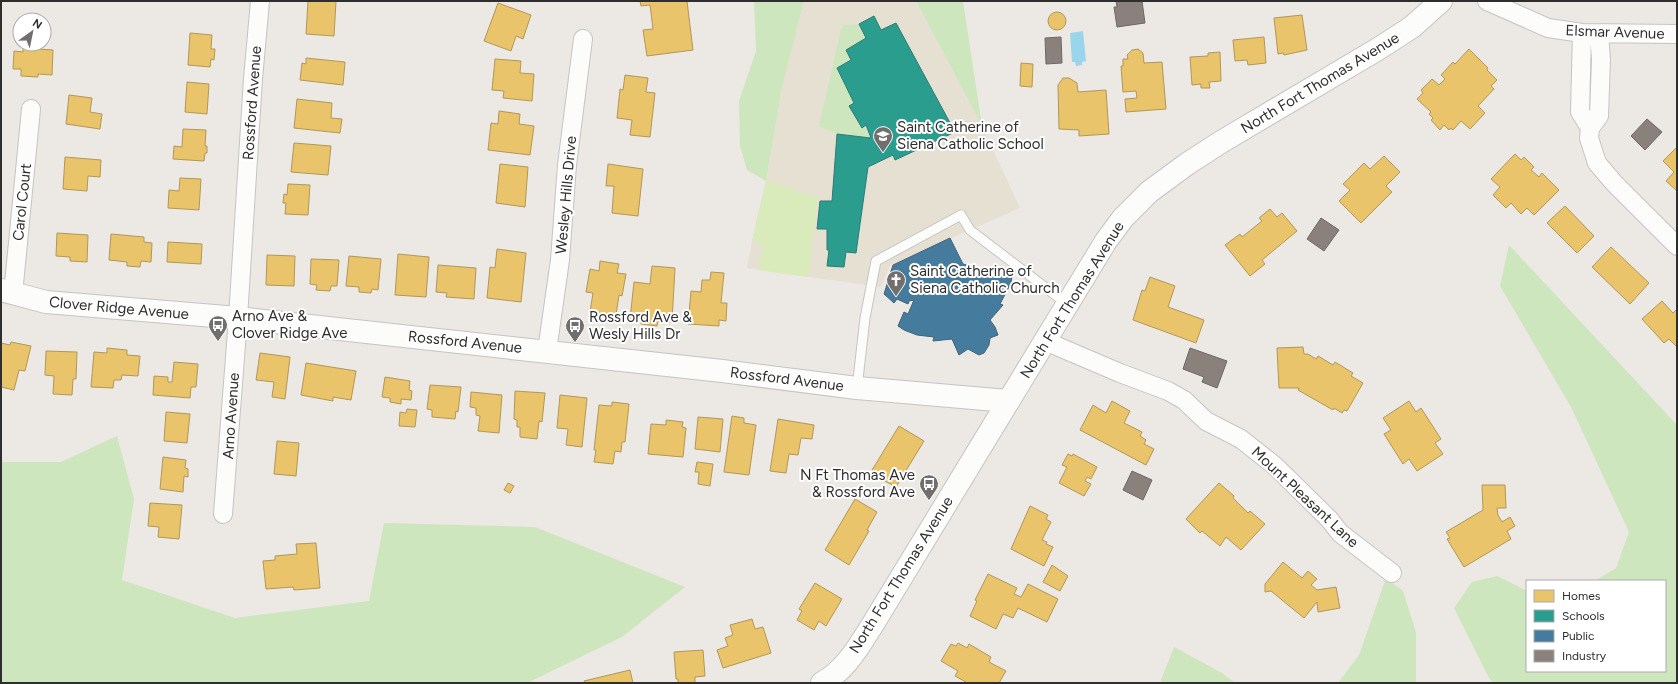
<svg xmlns="http://www.w3.org/2000/svg" width="1678" height="684" viewBox="0 0 1678 684" font-family="Figtree,sans-serif">
<rect width="100%" height="100%" fill="#ece8e4"/>
<!-- education -->
<path fill="#e6e0d3" d="M804 1H916L982 126 1020 208 890 265 881 287 747 268 752 241 766 181 782 88Z"/>
<!-- green -->
<path fill="#cee6be" d="M754 1H804L782 88 766 181 747 170 740 146 739 101 756 51Z
M916 1H963L982 126Z
M859 24 866 38 846 50 851 60 837 68 854 103 849 106 861 127 866 125 871 138 837 134 819 126 842 25Z
M1509 245 1677 425V683H1494L1489 678 1454 608 1472 582 1497 576 1527 591V671H1665V581H1595L1616 568 1629 532 1571 407 1500 286Z
M117 436 134 499 122 580 235 618 369 601 384 523 535 527 685 587 622 637 527 683 420 682 417 683H1V462H61Z
M1386 578 1403 591 1416 632V683H1338L1359 655Z
M1174 647 1222 673 1235 683H1162L1161 680Z"/>
<!-- pitch -->
<path fill="#d9eabb" d="M766 181 797 189V193L818 196 808 277 759 270 763 244 752 241Z"/>
<!-- water -->
<path fill="#99d6ec" d="M1083 31 1086 61 1082 62V65L1076 66 1075 62H1072L1070 33Z"/>
<!-- homes -->
<path fill="#e9c46a" stroke="#b19758" d="M308 1H336L334 36 306 34Z
M640 1H687L693 50 647 56 643 30 653 29 650 5 641 6Z
M498 3 531 15 523 39 516 36 511 51 484 41Z
M1048 21a9 9 0 1 1 18 0a9 9 0 1 1-18 0Z
M1302 15 1307 50 1284 55 1283 53 1278 54 1274 18Z
M190 33 212 35 211 49H215L214 60 211 59 210 67 188 65Z
M1264 37 1266 63 1248 65 1247 60 1235 61 1233 40Z
M23 48 53 50 52 75 38 74V77L21 76V69H13L14 51 23 52Z
M1138 49 1143 53 1144 63 1162 62 1166 109 1126 112 1125 99 1137 98 1136 91 1123 92 1121 66H1123V59H1128L1127 55 1132 50Z
M1469 49 1488 68 1487 70 1497 80 1491 86 1494 89 1478 106 1485 113 1470 129 1461 121 1453 130 1450 128 1449 130 1444 125 1440 130 1431 120 1433 118 1429 114 1431 112 1417 99 1423 93 1421 90 1432 79 1439 85 1445 79 1441 75 1453 62 1455 64Z
M1220 52 1221 81 1209 82 1210 88H1201V84L1192 85 1190 57 1208 56V53Z
M306 58 345 62 343 85 300 80 302 63 306 64Z
M495 59 521 61 520 73 534 74 532 101 503 98 504 91 492 90Z
M1021 63 1033 64 1032 87 1020 86Z
M625 75 648 78 646 92 655 93 650 137 630 135 632 120 617 118 620 89 623 90Z
M1063 78H1069L1077 83 1078 92 1106 90 1109 134 1079 136V130L1059 129 1058 85Z
M187 82 209 84 207 114 185 112Z
M69 95 92 98 90 112 102 114 100 129 66 124Z
M297 99 332 103 331 118 342 119 340 133 294 128Z
M499 111 520 114 519 124 534 126 530 155 488 150 491 123 498 124Z
M183 129 206 130 205 146H207V153H205L204 161 173 159 174 146 182 147Z
M294 143 331 146 328 175 291 172Z
M1677 147V191L1666 181 1674 172 1663 161Z
M1515 154 1521 160 1524 157 1534 167 1531 170 1539 177 1542 173 1559 190 1534 215 1527 208 1521 214 1511 203 1506 208 1493 195 1500 187 1491 179Z
M1384 156 1400 172 1386 186 1392 192 1361 223 1339 201 1350 190 1343 184 1364 163 1370 169Z
M65 157 101 160 100 177 88 176 87 191 63 189Z
M500 164 528 167 525 207 496 203Z
M608 164 643 169 638 216 612 213 614 186H606Z
M180 178 201 179 199 210 168 208 169 190 179 191Z
M288 184 310 185 308 215 285 214 286 203H283L284 194 287 195Z
M1565 206 1594 236 1577 253 1547 223Z
M1270 209 1277 217 1282 213 1297 231 1262 260 1265 264 1250 276 1225 245 1240 234 1242 237 1262 221 1259 218Z
M57 233 88 235 87 262 70 261V257L56 256Z
M111 234 144 237V242L152 243 151 262 141 261 140 267 127 266V262L109 260Z
M168 242 202 244 201 264 167 262Z
M1611 247 1649 283 1630 304 1592 267Z
M497 249 526 253 521 302 487 298 490 267 495 268Z
M398 254 429 257 426 297 395 295Z
M267 255 295 256 294 286 266 285Z
M349 256 381 259 378 290 372 289 371 293 359 292V287L346 286Z
M311 259 339 260 337 286H331L330 291 316 290 317 285 310 284Z
M600 261 619 264 617 273 626 274 622 296 619 295 616 315 590 312 593 293 586 292 590 269 599 271Z
M438 265 476 268 474 299 446 297 447 293 436 292Z
M652 266 675 268 672 322 658 321 657 326 641 324V320L630 319 634 282 650 284Z
M711 272 724 273 721 303H727L726 321 719 320V326L688 324 691 291 701 292 702 280H710Z
M1150 277 1175 286 1168 307 1204 320 1196 343 1133 320 1142 290 1145 291Z
M1662 301 1673 313 1677 309V345L1676 346 1669 339 1664 343 1642 319Z
M11 342 31 346 25 371 19 370 14 390 1 387V343L10 345Z
M1303 347 1304 354H1308L1316 359 1318 356 1333 365 1335 362 1353 373 1351 376 1363 383 1347 411 1344 410 1342 413 1334 408 1333 410 1298 390 1299 388H1279L1277 348Z
M107 348 127 350V355L140 356 138 376 122 375 121 380H114L113 388 91 387 94 352 107 353Z
M46 351 77 352 76 379H73L72 395 53 394 54 376 45 375Z
M260 353 290 357 285 399 272 397 274 382 256 380Z
M174 362 198 364 196 387H191L190 398 153 395 154 376 168 377V382H172Z
M306 363 356 371 351 400 333 397V401L301 395Z
M385 377 410 381 409 390 412 391 411 400 401 399V404L390 402V398L382 397Z
M430 385 461 387 458 412 456 411 455 419 432 417V410L427 409Z
M515 391 545 393 542 422 539 421 537 439 520 437V427H517V420L514 419Z
M471 392 502 395 499 433 478 431 480 416 476 415V408L470 407Z
M560 395 587 398 582 447 566 445 568 429 557 428Z
M1112 401 1130 411 1124 423 1142 432 1140 436 1146 440 1144 444 1154 449 1146 465 1080 430 1093 405 1106 413Z
M1409 401 1416 412 1421 408 1441 439 1435 443 1443 454 1417 471 1409 459 1403 464 1384 434 1391 430 1383 418Z
M612 402 629 404 625 442H622L621 452 615 451 613 464 594 462 596 450H594L599 405 612 406Z
M407 409 417 410 415 427 399 426 400 412 406 413Z
M166 412 190 414 187 443 164 441Z
M732 416 744 418V423L756 425 749 475 724 472Z
M698 417 723 419 720 452 695 449Z
M778 419 814 425 812 439 801 438 798 455 789 454 786 473 770 471Z
M666 420 683 422 682 427 686 428 683 457 648 454 651 424 666 425Z
M899 426 924 441 896 487 883 480 884 478 872 470Z
M277 441 299 443 296 476 274 474Z
M1068 454 1072 456 1073 454 1097 467 1091 479 1087 477 1085 481 1091 484 1084 496 1059 483 1067 467 1062 465Z
M163 457 186 460 185 468 188 469V477L184 476 183 492 160 489Z
M697 462 713 464 710 486 698 484 699 472H695Z
M508 483 514 486 510 493 504 490Z
M1219 483 1234 496 1233 498 1248 513 1250 511 1265 524 1241 550 1226 537 1220 546 1202 531 1200 533 1186 519Z
M1482 485H1505L1506 508H1497L1498 515 1502 522 1510 517 1515 526 1507 531 1511 539 1464 567 1447 539 1450 538 1446 532 1483 510Z
M855 499 877 512 867 530 869 531 849 565 825 550Z
M150 503 182 505 179 539 158 537 159 527 148 526Z
M1030 506 1048 515 1046 519 1051 522 1042 540 1047 542 1046 544 1053 547 1044 566 1011 549Z
M316 543 320 588 294 590 293 587 266 589 263 561 275 560V556L297 554 296 544Z
M1283 562 1302 578 1308 571 1317 579 1311 585 1317 590 1336 587 1340 608 1318 612 1317 602 1304 618 1271 591 1265 592V584Z
M1052 565 1068 576 1060 591 1043 582Z
M988 574 1017 588 1014 594 1021 597 1028 584 1058 599 1047 622 1018 608 1013 618 1003 614 996 629 970 616 977 601 975 600Z
M815 583 842 599 826 626 819 621 814 630 797 620 802 611 799 609Z
M752 619 755 629 763 627 771 653 723 668 717 650 728 646 725 638 733 635 730 625Z
M958 643 967 648 969 644 991 657 989 662 1006 671 999 683H965L966 682 955 676 958 671 941 661 951 644 956 646Z
M703 650 705 676 695 677V683H678V679H676L674 652Z
M630 670 633 683H585L584 681Z"/>
<!-- schools -->
<path fill="#2a9d8f" stroke="#2b7c72" d="M874 16 881 30 896 23 955 132 895 160 893 155 868 167 856 253 846 252 844 267 827 266 829 250H827V229H817L820 201H832L837 134 871 138 866 125 862 128 849 106 854 103 837 68 851 60 846 50 866 38 859 24Z"/>
<!-- public -->
<path fill="#457b9d" stroke="#3e647c" d="M950 238 963 264 993 272 995 267 1013 269 1011 283 1000 304 1003 305 990 320 995 327 998 335 990 338 989 345 984 353 979 355 968 349 959 355 952 339 933 341 934 337 917 335 904 330 898 326 904 312 908 314 914 300 909 301 908 304 897 299 894 303 884 294 893 265Z"/>
<!-- industry -->
<path fill="#8a817c" stroke="#6e6865" d="M1116 1H1142L1145 23 1117 27 1114 7H1117Z
M1061 37 1062 63 1046 64 1045 38Z
M1647 119 1662 132 1645 150 1631 136Z
M1321 218 1339 230 1324 251 1307 239Z
M1190 348 1227 361 1217 388 1202 382 1204 377 1183 369Z
M1132 471 1152 480 1143 500 1123 490Z"/>
<g fill="none" stroke-linecap="round" stroke-linejoin="round">
<!-- service casing -->
<g stroke="#c5c4c5" stroke-width="11">
<path id="service" d="M857 388 865 318 876 261 961 215 970 230 1067 304"/>
</g>
<!-- minor casing -->
<g stroke="#c5c4c5" stroke-width="20">
<path id="minor" d="M1487 1 1548 28 1582 33 1677 34
M1582 33 1580 112 1590 128 1589 138 1597 163 1614 183 1677 246
M1590 128 1599 116 1601 59 1599 34
M13 294 31 109
M1045 341 1120 373 1168 391 1184 400 1206 421 1241 439 1275 466 1329 519 1340 533 1392 573
M547 351 560 260 567 165 583 39
M223 514 238 318 253 79 260 1"/>
</g>
<!-- tertiary casing -->
<g stroke="#c5c4c5" stroke-width="24">
<path id="tertiary" d="M1 290 46 302 238 318 722 371 857 388 1008 401
M822 683C846 670 859 646 873 624L1045 341 1106 241 1123 218 1149 192 1187 164 1221 142 1378 49 1412 27 1441 1"/>
</g>
<!-- service -->
<use href="#service" stroke="#fcfcfb" stroke-width="9"/>
<!-- minor -->
<use href="#minor" stroke="#fcfcfb" stroke-width="18"/>
<!-- tertiary -->
<use href="#tertiary" stroke="#fcfcfb" stroke-width="22"/>
</g>
<!-- icons -->
<defs>
<g id="school-pin" transform="scale(1)"><path d="M0 17L-7.5 6A9.5 9.5 0 1 1 7.5 6Z" fill="#706f6e" stroke="#fff"/><path d="M0-5L7-2L0 1L-7-2ZM-4 1L0 2.5L4 1V4Q0 6-4 4Z" fill="#fff"/></g>
<g id="church-pin" transform="scale(1)"><path d="M0 17L-7.5 6A9.5 9.5 0 1 1 7.5 6Z" fill="#706f6e" stroke="#fff"/><path d="M-1.2-6h2.4v3.5h3.3v2.4h-3.3V6h-2.4V-.1h-3.3v-2.4h3.3Z" fill="#fff"/></g>
<g id="bus-pin" transform="scale(1)"><path d="M0 17L-7.5 6A9.5 9.5 0 1 1 7.5 6Z" fill="#706f6e" stroke="#fff"/><path d="M-5-6H5V4H4V6H2V4H-2V6H-4V4H-5ZM-3.5-4V0h7V-4ZM-3.5 1.2v1.5H-2V1.2ZM2 1.2v1.5H3.5V1.2Z" fill="#fff"/></g>
</defs>
<g fill-rule="evenodd">
<use href="#school-pin" x="883" y="136"/>
<use href="#church-pin" x="896" y="280"/>
<use href="#bus-pin" x="218" y="325"/>
<use href="#bus-pin" x="575" y="326"/>
<use href="#bus-pin" x="929" y="484"/>
</g>
<g text-anchor="middle" dominant-baseline="central" stroke-width="4" stroke-linejoin="round" paint-order="stroke">
<!-- street labels -->
<g font-size="15" fill="#2e2e2e" stroke="#fff">
<text transform="translate(1615 32) rotate(2)">Elsmar Avenue</text>
<text transform="translate(1320 83) rotate(-31)">North Fort Thomas Avenue</text>
<text transform="translate(252 103) rotate(-86)">Rossford Avenue</text>
<text transform="translate(566 195) rotate(-85)">Wesley Hills Drive</text>
<text transform="translate(22 202) rotate(-84)">Carol Court</text>
<text transform="translate(1072 300) rotate(-58)">North Fort Thomas Avenue</text>
<text transform="translate(119 308) rotate(5)">Clover Ridge Avenue</text>
<text transform="translate(465 342) rotate(6)">Rossford Avenue</text>
<text transform="translate(787 379) rotate(7)">Rossford Avenue</text>
<text transform="translate(231 416) rotate(-86)">Arno Avenue</text>
<text transform="translate(1305 497) rotate(43)">Mount Pleasant Lane</text>
<text transform="translate(901 575) rotate(-58)">North Fort Thomas Avenue</text>
</g>
<!-- poi labels -->
<g font-size="15" fill="#2e2e2e" stroke="#fff" text-anchor="start">
<text x="897" y="127">Saint Catherine of<tspan x="897" dy="17">Siena Catholic School</tspan></text>
<text x="910" y="271">Saint Catherine of<tspan x="910" dy="17">Siena Catholic Church</tspan></text>
<text x="232" y="316">Arno Ave &amp;<tspan x="232" dy="17">Clover Ridge Ave</tspan></text>
<text x="589" y="317">Rossford Ave &amp;<tspan x="589" dy="17">Wesly Hills Dr</tspan></text>
<text x="915" y="475" text-anchor="end">N Ft Thomas Ave<tspan x="915" dy="17">&amp; Rossford Ave</tspan></text>
</g>
</g>
<!-- border -->
<rect width="1678" height="684" fill="none" stroke="#2e2e2e" stroke-width="4"/>
<!-- legend -->
<rect x="1526" y="580" width="140" height="92" fill="#ffffff" stroke="#ababab"/>
<rect x="1534" y="590" width="20" height="12" fill="#e9c46a" stroke="#ababab"/>
<text x="1562" y="600" font-size="12" fill="#2e2e2e">Homes</text>
<rect x="1534" y="610" width="20" height="12" fill="#2a9d8f" stroke="#ababab"/>
<text x="1562" y="620" font-size="12" fill="#2e2e2e">Schools</text>
<rect x="1534" y="630" width="20" height="12" fill="#457b9d" stroke="#ababab"/>
<text x="1562" y="640" font-size="12" fill="#2e2e2e">Public</text>
<rect x="1534" y="650" width="20" height="12" fill="#8a817c" stroke="#ababab"/>
<text x="1562" y="660" font-size="12" fill="#2e2e2e">Industry</text>
<!-- north arrow -->
<g transform="translate(32 32) rotate(33)"><circle r="19" fill="#ffffff" stroke="#ababab"/>
<path d="M0-3L7 15L0 10L-7 15Z" fill="#706f6e"/>
<text y="-6" font-size="11" font-weight="bold" text-anchor="middle" fill="#2e2e2e">N</text>
</g>
</svg>
